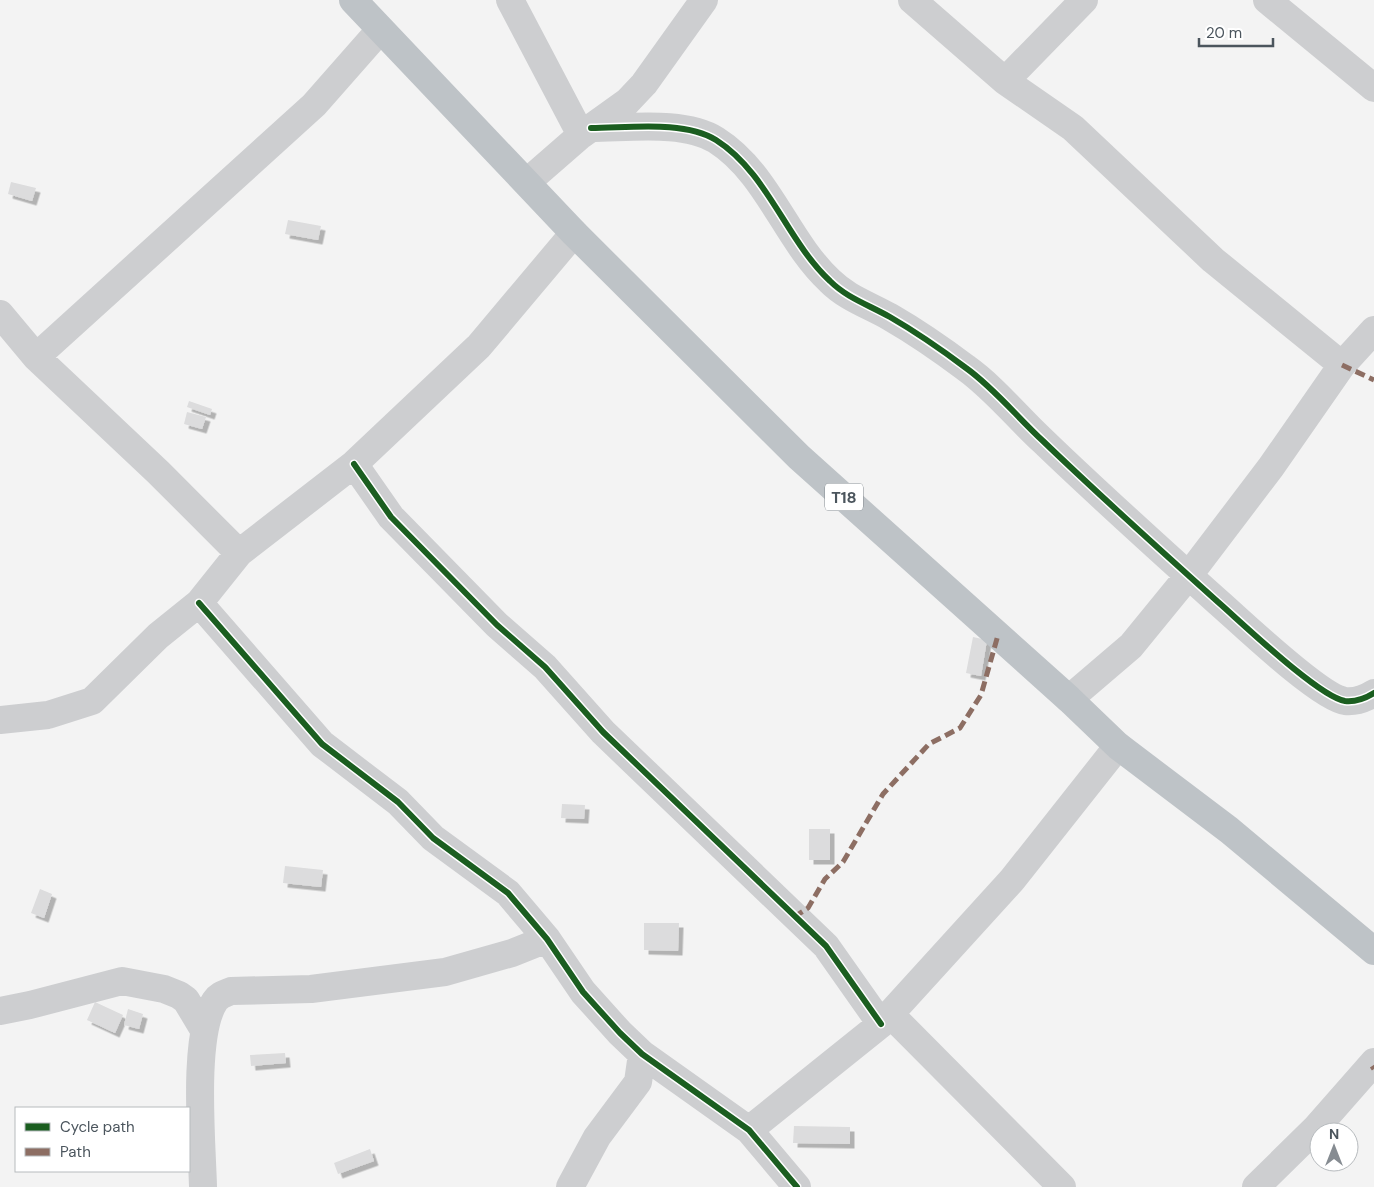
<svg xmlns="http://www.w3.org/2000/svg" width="1374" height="1187" viewBox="0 0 1374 1187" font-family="'DM Sans',sans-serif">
<defs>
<filter id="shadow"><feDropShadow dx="4.5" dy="4.5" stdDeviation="0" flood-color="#0004"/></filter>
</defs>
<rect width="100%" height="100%" fill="#f3f3f3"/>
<!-- building -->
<path fill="#dcdcdd" filter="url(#shadow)" d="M11 182 36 188 32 201 8 194Z
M288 220 321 226 318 240 285 234Z
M189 401 212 409 210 415 187 407Z
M187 412 206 417 202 429 184 424Z
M973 637 987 640 981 676 966 673Z
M562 804 585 805 584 819 561 818Z
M809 829H830V860H809Z
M285 866 323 870 321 887 283 883Z
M40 889 52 894 44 918 31 913Z
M644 923H679L678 951 644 950Z
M95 1002 123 1015 115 1033 87 1020Z
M128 1009 143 1014 139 1029 124 1025Z
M285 1053 286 1063 251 1066 250 1055Z
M794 1126 850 1127V1144L793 1143Z
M370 1149 374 1161 338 1174 334 1163Z"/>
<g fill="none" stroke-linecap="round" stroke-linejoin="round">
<!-- street -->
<path stroke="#cdced0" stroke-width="28" d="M510 0 581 135
M912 0 1005 81 1073 128 1213 260 1342 365
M1267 0 1374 88
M1005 81 1084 0
M591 128C628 128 684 120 716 140 768 173 786 240 830 281 847 298 869 305 890 317 916 332 942 350 966 368 994 388 1017 417 1043 441 1100 496 1159 549 1218 602 1241 622 1319 697 1345 701 1355 702 1366 698 1374 693
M527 182 581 135 627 102 644 84 704 0
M0 314 36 357 158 472 239 553
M36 357 314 105 380 30
M354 464 391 517 497 625 545 667 603 732 826 946 881 1024
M199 603 322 744 398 802 433 838 508 893 547 939 583 992 620 1033 642 1054 749 1130 797 1187
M1069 699 1131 646 1189 575 1271 467 1342 365 1374 330
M0 720 48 715 92 701 158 636 199 603 239 553 354 464 479 346 574 233
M0 1011 30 1005 122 981 164 989 179 995 186 1000 204 1030
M890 1014 1062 1187
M749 1130 881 1024 1012 880 1118 746
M203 1187C202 1144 192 1035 215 1001 219 995 224 994 231 991L311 989 445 972 512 953 547 939
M570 1187 597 1137 638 1082 642 1054
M1256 1187 1316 1128 1374 1062"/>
<!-- highway -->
<path stroke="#bec3c7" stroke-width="28" d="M353 0 574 233 799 457 1069 699 1118 746 1229 830 1374 951"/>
<!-- quiet -->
<path stroke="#8d6e63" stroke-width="5" stroke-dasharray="10 5" stroke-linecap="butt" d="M1342 365 1374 380
M794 917 808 908 825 879 843 862 883 794 929 744 960 728 981 695 998 635
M1372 1066 1374 1069"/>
<!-- cycleway casing -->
<g stroke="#fff" stroke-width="9">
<path id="cycleway" d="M591 128C628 128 684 120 716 140 768 173 786 240 830 281 847 298 869 305 890 317 916 332 942 350 966 368 994 388 1017 417 1043 441 1100 496 1159 549 1218 602 1241 622 1319 697 1345 701 1355 702 1366 698 1374 693
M354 464 391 517 497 625 545 667 603 732 826 946 881 1024
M199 603 322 744 398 802 433 838 508 893 547 939 583 992 620 1033 642 1054 749 1130 797 1187"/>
</g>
<!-- cycleway -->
<use href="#cycleway" stroke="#1b5e20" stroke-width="6"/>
</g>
<g text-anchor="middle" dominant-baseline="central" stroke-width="4" stroke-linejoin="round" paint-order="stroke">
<!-- shield labels -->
<rect fill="#fff" stroke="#81888e" stroke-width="1" x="825" y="483.5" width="38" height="27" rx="4"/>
<g font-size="16" font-weight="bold" fill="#4b555d">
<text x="844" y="497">T18</text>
</g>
</g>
<!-- legend -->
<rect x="15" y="1107" width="175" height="65" fill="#ffffff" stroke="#b7bbbe"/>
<rect x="25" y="1123" width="25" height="8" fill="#1b5e20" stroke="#b7bbbe"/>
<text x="60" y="1132" font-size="15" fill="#4b555d">Cycle path</text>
<rect x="25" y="1148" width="25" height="8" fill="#8d6e63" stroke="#b7bbbe"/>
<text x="60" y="1157" font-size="15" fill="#4b555d">Path</text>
<!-- north arrow -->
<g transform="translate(1334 1147)"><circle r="24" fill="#ffffff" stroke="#b7bbbe"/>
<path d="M0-4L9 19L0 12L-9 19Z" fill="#868c92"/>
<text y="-8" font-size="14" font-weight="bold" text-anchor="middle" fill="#4b555d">N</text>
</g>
<!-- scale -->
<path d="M1199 38v8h74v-8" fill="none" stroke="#4b555d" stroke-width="2.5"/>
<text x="1206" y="38" font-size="15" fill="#4b555d" stroke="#ffffff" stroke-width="4" paint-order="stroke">20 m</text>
</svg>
